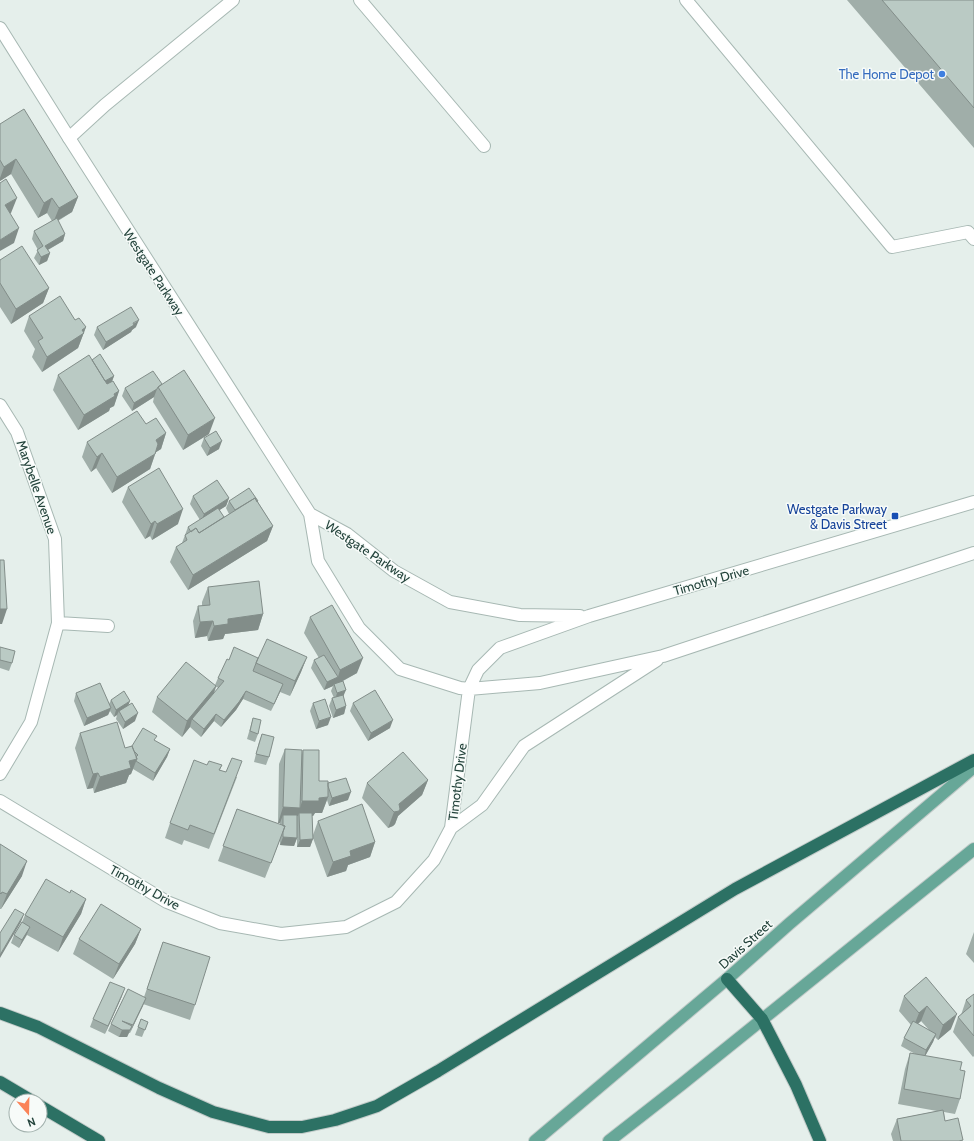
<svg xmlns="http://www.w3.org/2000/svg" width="974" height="1141" viewBox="0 0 974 1141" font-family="Cabin,sans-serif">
<rect width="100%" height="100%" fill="#e5efeb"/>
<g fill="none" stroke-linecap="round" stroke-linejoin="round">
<!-- service casing -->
<g stroke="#a7b8b3" stroke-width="14">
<path id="service" d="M360 0 484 146
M686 0 892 247 968 232 974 239
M69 138 105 105 233 0"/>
</g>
<!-- minor casing -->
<g stroke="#a7b8b3" stroke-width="14">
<path id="minor" d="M0 28 69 138 310 514 318 561 359 628 400 669 460 688 469 689 540 683 663 656 974 553
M0 405 17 432 55 539 58 623 31 722 0 774
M310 514 347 534 394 571 450 602 520 615 580 616
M58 623 108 626
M0 801 167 902 220 923 281 934 346 927 396 902 434 860 451 828 469 689 478 670 500 648 589 616 974 502
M451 828 482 805 524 746 657 660"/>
</g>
<!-- primary casing -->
<g stroke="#c1cac8" stroke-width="14">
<path id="primary" d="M535 1141 727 979 789 924 974 767
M609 1141 682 1084 974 849"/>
</g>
<!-- motorway casing -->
<g stroke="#c1cac8" stroke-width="14">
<path id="motorway" d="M727 979 762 1019 796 1085 820 1141
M0 1013 38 1027 159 1088 213 1112 269 1127H302L335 1120 377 1106 438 1071 735 889 974 760
M0 1082 32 1101
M40 1106 99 1141"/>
</g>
<!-- service -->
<use href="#service" stroke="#fff" stroke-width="12"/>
<!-- minor -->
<use href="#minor" stroke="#fff" stroke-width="12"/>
<!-- primary -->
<use href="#primary" stroke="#67a798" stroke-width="12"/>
<!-- motorway -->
<use href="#motorway" stroke="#2c7164" stroke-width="12"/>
</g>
<!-- wall -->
<path fill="#a0aea9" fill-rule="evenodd" d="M847 0H974V148Z
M0 124 78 197 72 212 58 221 65 234 63 241 48 250 50 253 47 261 39 265 34 258 38 250 32 239 34 231 52 221 47 213 38 218 11 174 0 181Z
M0 260 49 288 43 303 11 324 0 307Z
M29 316 75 320 86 327 78 348 42 372 32 357 35 349 24 331Z
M97 327H136L132 330 131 332 103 350 94 335Z
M92 360 114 376 112 381 119 391 114 406 110 408 109 411 78 430 53 390 58 375Z
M162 384 209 434 183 450 153 402 154 397 132 411 122 396 125 388Z
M146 424 166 433 161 449 156 452 150 469 112 493 96 468 91 472 82 457 87 442Z
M204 438 219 449 207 456 201 446Z
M128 487 178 524 152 540 150 536 145 539 122 502Z
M193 496 229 498 226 506 219 510 224 517 229 514 226 508 229 501H258V502L273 526 267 541 188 590 170 562 176 547 182 543 188 527 200 520 190 504Z
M208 587 263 614 258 630 225 634 223 639 208 641 207 636 195 638 193 621 198 606H202V602Z
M310 617 357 673 343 681V697L346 706 344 714 333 718 329 706 332 698H334L331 691 333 686 324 690 311 668 314 660 319 658 304 633Z
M0 647 12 663 9 671 0 668Z
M307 657 301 672 290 696 280 692 271 711 243 699 236 710 221 727 214 721 201 737 190 727 182 737 152 712 157 697 215 685 218 678 229 660 258 658ZM216 687 219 688 214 694Z
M76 693 109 704 111 700 129 705 135 721 123 729 116 719 117 715 114 717 110 711 108 715 84 726 74 701Z
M313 703 328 725 316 729 310 711Z
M353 703 390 728 368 741 350 711Z
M253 718 258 734 255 742 247 739Z
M80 733 125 748 155 741 170 749 167 757 153 781 133 769 131 774 129 775 126 783 94 793 93 788 87 789 75 748Z
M262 734 269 757 266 765 254 762 259 742Z
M285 749 302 754 303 750 319 781 328 783 348 800 329 806 327 800 322 813H315L313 816H312L313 835 318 821 375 842 370 857 348 865 346 871 327 877 313 838 310 847H297V831V838L294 846 280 845V840L265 878 218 861 237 809 280 825V823H278L279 764Z
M207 765H222L220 770 237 777 209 849 184 840 182 845 165 838 170 823Z
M428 780 422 795 398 816 395 824 393 826 388 828 362 798 367 783Z
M0 844 22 876 1 909H0Z
M86 899 81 914 58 952 27 935 19 948 11 943 14 935 22 922 25 915Z
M141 929 135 944 113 979 73 954 79 939Z
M974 932V963L966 954Z
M163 942 195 1005 190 1020 143 1004 130 1033H129L127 1037H119L108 1031 111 1024 144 997Z
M926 977 951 1029 938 1040 935 1037 933 1042 925 1056 960 1070V1099L955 1114 944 1112 945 1121 963 1140 962 1141H893L891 1134 897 1119 937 1111 898 1104 905 1069 910 1053 917 1055 901 1046 904 1038 911 1025 899 1011 904 996ZM921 1021 930 1031 918 1024Z
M974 994V1056L973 1057 953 1032 958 1017 961 1015 966 1000Z
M122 996 105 1034 90 1027 93 1019Z
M141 1019 148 1022 142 1037 135 1035Z"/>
<!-- shaded-wall -->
<path fill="#828d89" d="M16 159 11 174 0 181V178L4 167Z
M78 197 72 212 53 223 59 208Z
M17 198 11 213 0 220 5 205Z
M52 198 47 213 38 218 44 203Z
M19 228 14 243 0 251V240Z
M65 234 63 241 42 253 45 246Z
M50 253 47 261 39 265 41 257Z
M49 288 43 303 11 324 16 309Z
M139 320 136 327 132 330 131 332 103 350 106 342Z
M86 327 78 348 42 372 47 357Z
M114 376 111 384H100Z
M157 389 154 397 132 411 134 403Z
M119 391 114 406 110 408 109 411 78 430 84 415Z
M215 418 209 434 183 450 188 435Z
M166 433 161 449 150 456 156 440Z
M222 441 219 449 207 456 210 448Z
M102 453 96 468 91 472 97 457Z
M155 454 150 469 112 493 117 477Z
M229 498 226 506 201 522 204 514Z
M183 509 178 524 152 540 157 524Z
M155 521 150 536 145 539 151 524Z
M273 526 267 541 188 590 193 575Z
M0 609H7L2 624H0Z
M263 614 258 630 225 634 223 639 208 641 214 626 228 619Z
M213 621 207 636 195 638 200 622Z
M307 657 301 672 290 696 295 681Z
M363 658 357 673 335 685 334 684 333 686 324 690 327 682 338 677 340 670Z
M283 684 280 692 271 711 274 704Z
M216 686 211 701 192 719 190 727 182 737 187 721Z
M346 690 343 697 335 700 337 693Z
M246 691 243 699 236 710 221 727 224 720Z
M130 701 127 709 119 711 117 715 114 717 116 710Z
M346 706 344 714 333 718 336 710Z
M111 708 108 715 84 726 87 718Z
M138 713 135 721 123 729 125 722Z
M216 714 214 721 201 737 204 729Z
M331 717 328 725 316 729 319 721Z
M393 720 390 728 368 741 371 733Z
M170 749 167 757 153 781 155 773Z
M137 759 131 774 129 775 126 783 94 793 100 777 129 761Z
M98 773 93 788 87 789 93 774Z
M428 780 422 795 398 816 395 824 393 826 388 828 394 812 399 804Z
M351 792 348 800 329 806 332 798Z
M328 797 322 813H315L313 816H300L299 813 298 816 283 815 280 823H278L283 807 300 808 302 801 319 798Z
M283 837 297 838 294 846 280 845Z
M313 839 310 847H297L300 840Z
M375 842 370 857 348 865 346 871 327 877 333 862 350 851Z
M27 861 22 876 1 909 7 894Z
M86 899 81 914 58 952 63 937Z
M24 914 21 922 0 958V955Z
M30 927 27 934 19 948 22 940Z
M141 929 135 944 113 979 119 964Z
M125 988 122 996 105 1034 108 1026Z
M146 998 143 1006 130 1033 133 1025Z
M927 1006 921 1021 913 1028 919 1013Z
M957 1014 951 1029 938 1040 943 1025Z
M132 1026 127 1037H119L122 1030Z
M936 1034 933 1042 924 1058 926 1050Z"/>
<!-- building -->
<path fill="#bacac4" stroke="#828d89" d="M882 0H974V108Z
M24 109 78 197 59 208 52 198 44 203 16 159 4 167 0 160V124Z
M6 179 17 198 5 205 19 228 0 240V183Z
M57 218 65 234 45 246 50 253 41 257 37 250 43 246 34 231Z
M22 246 49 288 16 309 0 283V260Z
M60 296 75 320 79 318 86 327 82 330 84 333 47 357 38 341 43 338 29 316Z
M131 307 139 320 133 323 134 325 106 342 97 327Z
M100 354 114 376 105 381 92 360Z
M89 355 107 384 113 381 119 391 114 394 115 396 84 415 58 375Z
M184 370 215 418 188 435 158 387Z
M153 371 162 384 158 387 157 389 134 403 125 388Z
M137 411 146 424 156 418 166 433 156 440 158 444 155 454 117 477 102 453 97 457 87 442Z
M216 431 222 441 210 448 204 438Z
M159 468 183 509 157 524 155 521 151 524 128 487Z
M217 480 229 498 204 514 193 496Z
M249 488 258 501 257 502 255 498 235 510 229 501Z
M255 498 273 526 193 575 176 547 187 540 185 535 196 528 199 533Z
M218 508 224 517 199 533 196 528 191 532 188 527Z
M0 560H4L7 609H0Z
M259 581 263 614 228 619V624L214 626 213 621 200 622 198 606 210 605 208 587Z
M332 605 363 658 340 670 310 617Z
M267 639 307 657 295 681 256 663Z
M0 647 15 651 12 663 0 660Z
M234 647 258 658 253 671 283 684 274 704 246 691 239 702 224 720 216 714 204 729 192 719 224 681 218 678 227 659 229 660Z
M324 655 338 677 327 682 314 660Z
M186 662 216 686 187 721 157 697Z
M343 681 346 690 337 693 334 684Z
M100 683 111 708 87 718 76 693Z
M375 690 393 720 371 733 353 703Z
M124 691 130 701 116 710 111 700Z
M343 695 346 706 336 710 332 698Z
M325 699 331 717 319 721 313 703Z
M132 703 138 713 125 722 119 711Z
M253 718 261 720 258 734 250 731Z
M117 722 125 748 132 746 137 759 129 761 131 768 100 777 98 773 93 774 80 733Z
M143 728 157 736 154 740 170 749 155 773 136 761 137 759 136 757 138 755 134 751 132 746Z
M262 734 274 737 269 757 256 754Z
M285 749 302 750 300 808 283 807Z
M303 750H319V781H328V797L319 798V801H302Z
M403 752 428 780 399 804 400 809 399 811 394 812 367 783Z
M232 758 242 761 214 834 190 825 188 830 170 823 194 760 207 765 209 761 222 765 219 770 226 772Z
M346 778 351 792 332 798 328 786V783Z
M362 804 375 842 350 851 351 856 333 862 318 821Z
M237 809 285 826 271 863 223 846Z
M299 813H312L313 839 300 840Z
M283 815H297V838L283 837V832L285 826H283Z
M0 844 27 861 7 894 2 892 1 894 0 893Z
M46 879 70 893 71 890 86 899 63 937 25 915Z
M101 904 141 929 119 964 79 939Z
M15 909 24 914 0 955V933Z
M22 922 30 927 22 940 14 935Z
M163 942 210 957 195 1005 147 989Z
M926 977 957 1014 943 1025 927 1006 919 1013 904 996Z
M110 982 125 988 108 1026 93 1019Z
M128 989 146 998 133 1025 122 1021 132 1026 130 1030H122L111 1024Z
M974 994V1036L958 1017 971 1006 966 1000Z
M141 1019 148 1022 145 1030 138 1027Z
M913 1021 936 1034 926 1050 904 1038Z
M910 1053 962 1062 960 1070 965 1071 960 1099 904 1089Z
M943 1110 945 1121 958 1118 963 1140 959 1141H901L897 1119Z"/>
<!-- markers -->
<circle fill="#3f7fe0" stroke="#f7fbf9" stroke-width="1.5" cx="942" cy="74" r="4"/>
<rect fill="#1a4fb4" stroke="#f7fbf9" stroke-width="1.5" x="891" y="512" width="8" height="8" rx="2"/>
<g text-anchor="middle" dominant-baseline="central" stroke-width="3" stroke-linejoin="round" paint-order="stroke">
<!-- shop labels -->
<g font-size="13" fill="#366cbe" stroke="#f7fbf9" text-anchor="end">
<text x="934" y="74">The Home Depot</text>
</g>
<!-- street labels -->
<g font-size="13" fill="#23433b" stroke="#f7fbf9">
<text transform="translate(154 272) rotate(57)">Westgate Parkway</text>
<text transform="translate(37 487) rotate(71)">Marybelle Avenue</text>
<text transform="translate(368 551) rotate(34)">Westgate Parkway</text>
<text transform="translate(711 580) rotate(-16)">Timothy Drive</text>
<text transform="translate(457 782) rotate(-83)">Timothy Drive</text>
<text transform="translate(145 887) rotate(29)">Timothy Drive</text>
<text transform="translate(745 944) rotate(-42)">Davis Street</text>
</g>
<!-- transit labels -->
<g font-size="13" fill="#164399" stroke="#f7fbf9" text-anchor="end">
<text x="887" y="509">Westgate Parkway<tspan x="887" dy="15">&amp; Davis Street</tspan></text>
</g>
</g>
<!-- north arrow -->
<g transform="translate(28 1113) rotate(160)"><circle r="19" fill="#f7fbf9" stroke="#a2b1ad"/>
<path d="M0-3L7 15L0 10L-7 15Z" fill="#fa8358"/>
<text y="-6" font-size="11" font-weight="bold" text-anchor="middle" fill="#23433b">N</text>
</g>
</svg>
